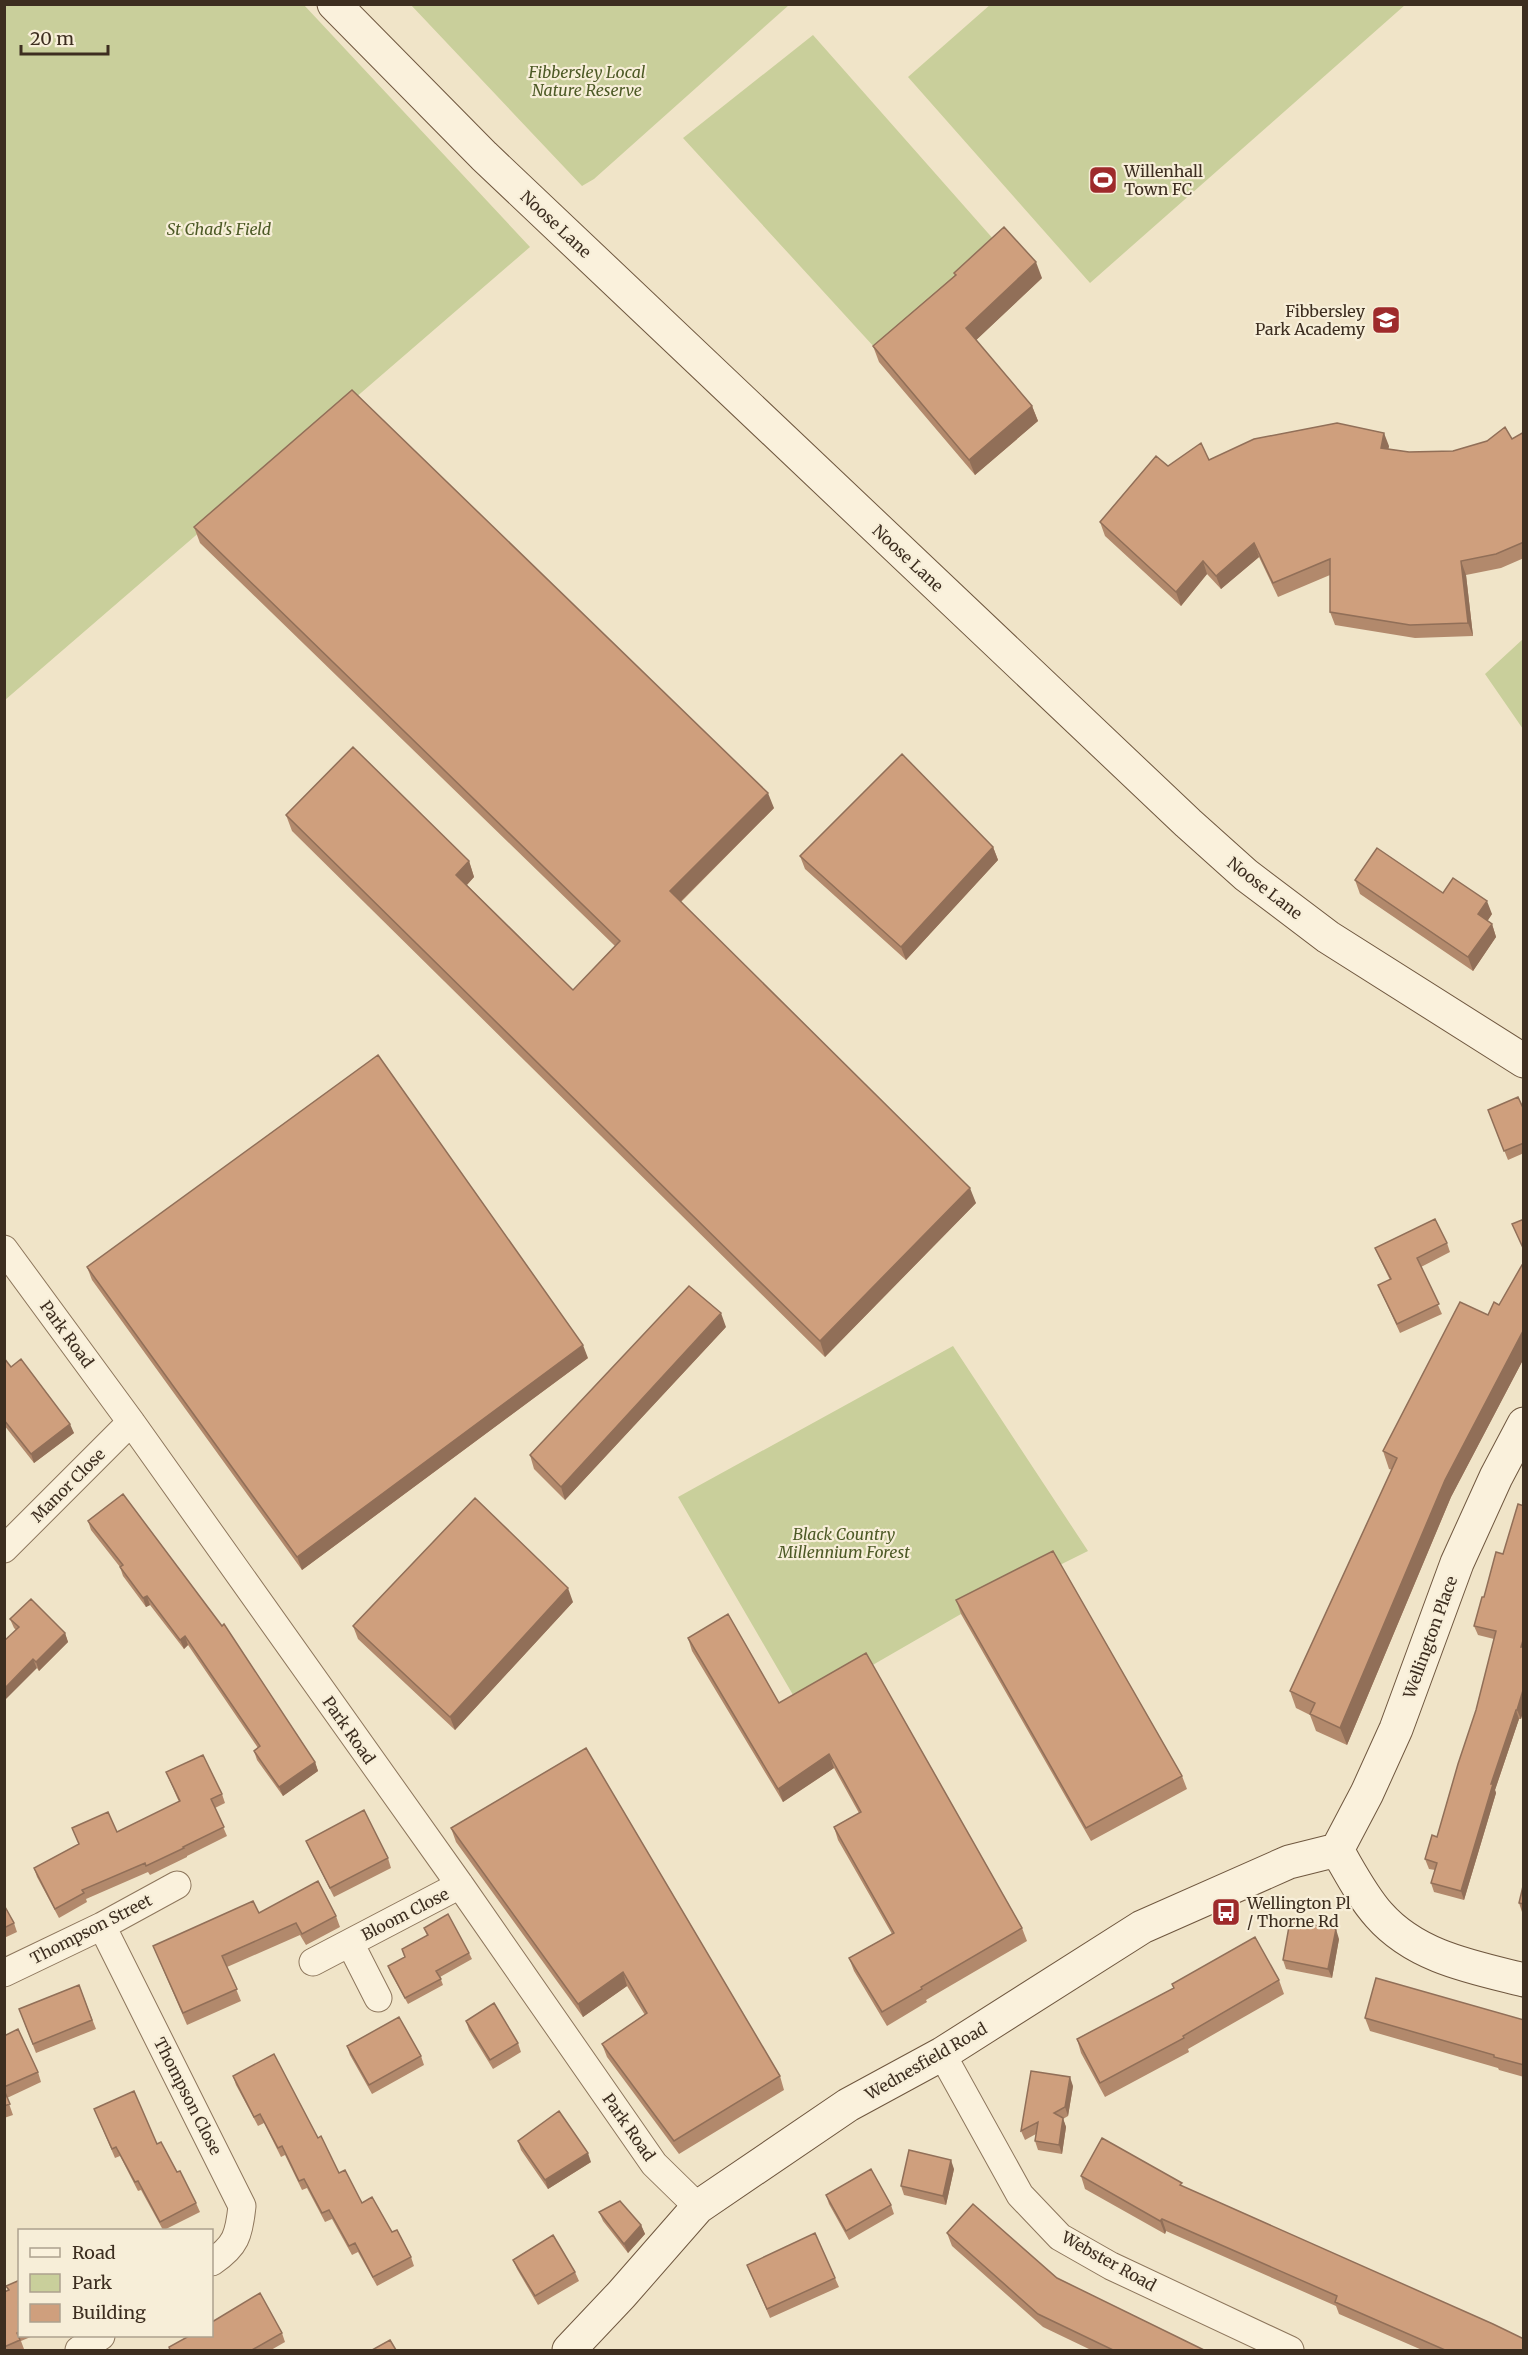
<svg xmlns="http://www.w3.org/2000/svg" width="1528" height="2355" viewBox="0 0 1528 2355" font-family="Merriweather,serif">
<rect width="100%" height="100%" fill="#f0e4c8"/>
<!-- green -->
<path fill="#c9cf9b" d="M991 4H1405V5L1090 283 908 77Z
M5 5H304L530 247 5 700Z
M411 5H789L594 179 582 186Z
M813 35 995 241 875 348 683 138Z
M1523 639V729L1485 674Z
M953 1346 1088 1551 961 1614 800 1707 678 1497Z"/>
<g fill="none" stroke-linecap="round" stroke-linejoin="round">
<!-- street casing -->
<g stroke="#8d765c" stroke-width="29">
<path id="street" d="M4 1249 131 1422 460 1885 654 2164 698 2207
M4 1549 131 1422
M102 1926 242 2206C239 2235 236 2246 212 2262
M350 1943 378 1998
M313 1962 460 1885
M4 1973 102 1926 177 1885
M942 2054 1020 2195 1060 2237 1111 2266 1290 2350
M79 2350 101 2336"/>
</g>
<!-- secondary casing -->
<g stroke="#6f573f" stroke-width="35">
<path id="secondary" d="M334 4 484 156 1188 823 1246 875 1328 937 1524 1061
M1337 1850 1367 1793 1396 1729 1457 1563 1496 1477 1524 1424
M1337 1850C1350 1872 1362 1896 1379 1915 1416 1957 1472 1967 1524 1980
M569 2350 621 2295 698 2207 848 2105 942 2054 1142 1927 1289 1862 1337 1850"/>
</g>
<!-- street -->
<use href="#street" stroke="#faf1dc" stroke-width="27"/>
<!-- secondary -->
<use href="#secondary" stroke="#faf1dc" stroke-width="33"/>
</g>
<!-- wall -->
<path fill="#b2896c" d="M954 273 1042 278 976 340 1032 406 1038 421 975 475 879 362 873 346 955 275Z
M1524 432V558L1501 568 1466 575 1473 636 1415 638 1335 625 1330 612V575L1278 597 1259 557 1221 589 1207 574 1181 606 1105 536 1100 522 1168 466 1209 460 1389 446 1388 449 1409 452 1453 451 1512 439Z
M194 527 774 808 681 902 976 1203 825 1357 292 831 286 815 469 861 474 877 467 885 573 990 615 946 200 543Z
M993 847 998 860 906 960 805 869 800 856Z
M1355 880 1443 893 1492 914 1487 921 1492 924 1496 937 1473 971 1360 894Z
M1488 1110H1524V1153L1508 1160Z
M1447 1243 1450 1252 1421 1267 1442 1314 1400 1333 1382 1294 1378 1285 1390 1280 1379 1257 1375 1248Z
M1524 1266V1358L1451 1497 1347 1745 1316 1731 1310 1715 1296 1708 1290 1691 1392 1470 1389 1469 1383 1451 1488 1315 1499 1305Z
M87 1267 588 1358 302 1570 92 1280Z
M726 1327 565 1500 534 1469 530 1455Z
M4 1358 11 1367 74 1433 34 1463 4 1425Z
M1524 1506V1708L1521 1719H1519L1495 1790 1496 1793 1464 1900 1434 1892 1431 1883 1435 1870 1429 1869 1425 1859 1437 1837 1476 1710 1494 1639 1478 1635 1474 1626 1484 1597Z
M88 1521 315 1762 318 1771 283 1796 257 1760 254 1751 258 1748 188 1645 184 1649 150 1605 146 1607 123 1576 120 1567 91 1530Z
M956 1600 1182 1776 1187 1789 1091 1841 961 1614Z
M573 1602 455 1730 358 1639 353 1626Z
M10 1619 65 1633 68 1642 39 1671 37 1668 16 1630 14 1628Z
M688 1638 779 1703 1022 1928 1027 1941 926 2000 927 2002 887 2026 854 1971 849 1958 892 1934 838 1840 834 1827 859 1813 834 1768 783 1802 692 1651Z
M166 1772 222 1794 225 1803 215 1808 227 1836 187 1856V1857L150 1875 148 1872 86 1899 87 1902 59 1918 37 1877 34 1868 79 1844 72 1828 117 1832 179 1802Z
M451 1828 780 2076 784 2090 679 2154 607 2057 602 2044 645 2015 627 1986 583 2017 456 1842Z
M306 1841 388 1858 391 1868 334 1897 310 1850Z
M1524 1882V1913L1522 1912 1519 1903Z
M4 1905 14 1923 17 1932 4 1938Z
M259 1913 336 1916 340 1927 306 1945 300 1935 227 1967 241 2001 187 2025 153 1946Z
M424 1928 469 1953 472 1959 440 1977 443 1985 408 2004 390 1972 388 1966 405 1957 402 1949 427 1936Z
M1339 1939 1332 1978 1286 1969 1283 1960Z
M1279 1980 1284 1994 1188 2049 1189 2052 1105 2097 1081 2053 1077 2039 1174 1988 1172 1984Z
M79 1985 96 2029 36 2053 19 2009Z
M1365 2018 1524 2020V2077L1499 2070 1498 2068 1370 2031Z
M466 2021 518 2043 521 2052 493 2069 469 2030Z
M4 2036 38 2072 41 2082 7 2098 13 2115 4 2118Z
M347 2046 421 2056 424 2065 372 2094 350 2055Z
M233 2076 318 2138 339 2173 362 2203 392 2232 411 2257 414 2266 377 2286 358 2252 352 2255 332 2219 325 2222 307 2188 302 2190 285 2155 281 2157 264 2123 258 2126 236 2085Z
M1073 2086 1068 2116 1063 2119 1066 2127 1062 2154 1038 2150 1035 2141 1036 2134 1025 2140 1021 2131Z
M94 2109 157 2144 177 2172 196 2203 200 2212 164 2230H163L141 2190 138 2191 120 2156 115 2158Z
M518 2141 591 2162 548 2189 521 2150Z
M954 2169 946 2205 904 2195 901 2186Z
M1081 2176 1183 2187 1524 2350H1422L1339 2314 1336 2306 1166 2231 1165 2234 1085 2189Z
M826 2195 891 2205 894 2214 849 2240 829 2204Z
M599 2212 641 2225 645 2234 628 2253 603 2221Z
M947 2233 1057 2278 1204 2350H1091L1043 2327 952 2246Z
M513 2260 575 2272 579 2281 538 2305 517 2269Z
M747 2265 835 2278 839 2287 770 2318Z
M20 2280V2336H33L21 2341 24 2349 20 2350H4V2292L8 2291 6 2286Z
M282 2333 285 2342 271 2350H170L169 2347Z"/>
<!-- shaded-wall -->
<path fill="#916f58" d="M1036 262 1042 278 972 344 966 328Z
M1032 406 1038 421 975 475 969 460Z
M1384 433 1389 446 1386 462 1381 448Z
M1254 543 1259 557 1221 589 1216 576Z
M1203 561 1207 574 1181 606 1176 592Z
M1461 561 1466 575 1473 636 1468 623Z
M768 793 774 808 676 906 670 891Z
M993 847 998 860 906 960 901 947Z
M469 861 474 877 462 890 456 875Z
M1487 901 1492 914 1483 928 1478 914Z
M1492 924 1496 937 1473 971 1468 957Z
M970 1188 976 1203 825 1357 820 1341Z
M721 1313 726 1327 565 1500 561 1487Z
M1524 1329V1358L1451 1497 1347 1745 1340 1728 1445 1480Z
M583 1345 588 1358 302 1570 297 1557Z
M70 1424 74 1433 34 1463 31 1454Z
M568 1588 573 1602 455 1730 450 1717Z
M147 1596 150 1605 146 1607 143 1598Z
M65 1633 68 1642 39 1671 36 1662Z
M185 1636 188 1645 184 1649 180 1640Z
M33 1659 37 1668 4 1701V1689Z
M1524 1687V1708L1521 1719 1517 1710Z
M1516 1710 1519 1719 1495 1790 1496 1793 1464 1900 1461 1891 1491 1784Z
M829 1754 834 1768 783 1802 778 1789Z
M315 1762 318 1771 283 1796 279 1787Z
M1336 1929 1339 1939 1332 1978 1328 1969Z
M623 1972 627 1986 583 2017 578 2004Z
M1070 2077 1073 2086 1068 2116 1065 2107Z
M1063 2118 1066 2127 1062 2154 1059 2145Z
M588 2153 591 2162 548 2189 545 2180Z
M951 2160 954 2169 946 2205 943 2196Z
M1162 2219 1166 2231 1165 2234 1160 2221Z
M641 2225 645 2234 628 2253 624 2244Z"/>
<!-- building -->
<path fill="#cf9f7d" stroke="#916f58" stroke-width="1.5" d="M1004 227 1036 262 966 328 1032 406 969 460 873 346 956 275 954 273Z
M352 390 768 793 670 891 970 1188 820 1341 286 815 353 747 469 861 456 875 573 990 620 941 194 527Z
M1337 423 1384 433 1381 448 1409 452 1453 451 1487 441 1505 427 1512 439 1524 432V542L1496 554 1461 561 1468 623 1410 625 1330 612V559L1273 583 1254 543 1216 576 1203 561 1176 592 1100 522 1156 456 1168 466 1201 443 1209 460 1254 439Z
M902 754 993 847 901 947 800 856Z
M1377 848 1443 893 1453 878 1487 901 1478 914 1492 924 1468 957 1355 880Z
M378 1055 583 1345 297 1557 87 1267Z
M1518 1097 1524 1110V1143L1504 1151 1488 1110Z
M1435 1219 1447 1243 1417 1258 1439 1304 1397 1324 1378 1285 1391 1279 1375 1248Z
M1524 1219V1250L1512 1224Z
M1522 1265 1524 1266V1329L1445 1480 1340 1728 1310 1714 1315 1703 1290 1691 1397 1458 1383 1451 1460 1302 1488 1315 1494 1302 1499 1305Z
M689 1286 721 1313 561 1487 530 1455Z
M4 1358 11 1367 21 1359 70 1424 31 1454 4 1420Z
M123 1494 222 1626 224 1624 315 1762 279 1787 254 1751 260 1746 185 1636 180 1640 147 1596 143 1598 120 1567 123 1565 88 1521Z
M475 1498 568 1588 450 1717 353 1626Z
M1518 1504 1524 1506V1637L1521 1647H1524V1687L1517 1710H1516L1491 1784H1493L1461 1891 1431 1883 1437 1863 1425 1859 1432 1835 1437 1837 1458 1764 1476 1710 1496 1631 1474 1626 1482 1597H1484L1496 1552 1503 1554Z
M1053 1551 1182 1776 1086 1828 956 1600Z
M31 1599 65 1633 36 1662 33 1659 4 1689V1641L19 1627 10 1619Z
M728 1614 779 1703 866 1653 1022 1928 921 1987 922 1989 882 2012 849 1958 894 1933 834 1827 861 1812 829 1754 778 1789 688 1638Z
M586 1748 780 2076 674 2141 602 2044 647 2013 623 1972 578 2004 451 1828Z
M203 1755 222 1794 211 1799 224 1827 183 1847 184 1848 146 1866 145 1863 82 1890 84 1893 55 1909 34 1868 79 1844 72 1828 108 1812 117 1832 180 1801 166 1772Z
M364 1810 388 1858 330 1888 306 1841Z
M318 1881 336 1916 302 1934 296 1923 222 1956 237 1989 183 2013 153 1946 253 1901 259 1913Z
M1524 1882V1904L1519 1903Z
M4 1905 14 1923 4 1928Z
M448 1914 469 1953 436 1971 441 1979 405 1998 388 1966 405 1957 402 1949 428 1935 424 1928Z
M1290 1921 1336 1929 1328 1969 1283 1960Z
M1255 1937 1279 1980 1183 2036 1184 2038 1100 2083 1077 2039 1174 1988 1172 1984Z
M1376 1978 1524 2020V2065L1494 2057V2055L1365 2018Z
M79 1985 92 2020 33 2044 19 2009Z
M494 2003 518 2043 490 2060 466 2021Z
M399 2017 421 2056 369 2085 347 2046Z
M18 2029 38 2072 4 2087V2036Z
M274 2054 318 2138 321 2136 339 2173 345 2170 362 2203 372 2197 392 2232 397 2230 411 2257 373 2277 355 2243 349 2246 329 2210 322 2213 304 2179 299 2181 282 2146 278 2148 260 2114 254 2117 233 2076Z
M1031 2071 1070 2077 1065 2107 1054 2113 1063 2118 1059 2145 1035 2141 1038 2122 1021 2131Z
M4 2090 10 2104 4 2106Z
M134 2091 157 2144 161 2142 177 2172 180 2171 196 2203 160 2222 138 2181 135 2182 116 2147 112 2149 94 2109Z
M559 2111 588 2153 545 2180 518 2141Z
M1102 2138 1182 2183 1180 2185 1493 2324 1524 2339V2350H1445L1335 2302 1337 2296 1162 2219 1160 2221 1081 2176Z
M909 2150 951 2160 943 2196 901 2186Z
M871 2169 891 2205 846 2231 826 2195Z
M620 2201 641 2225 624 2244 599 2212Z
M973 2204 1057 2278 1204 2350H1113L1038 2314 947 2233Z
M815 2233 835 2278 767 2309 747 2265Z
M553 2235 575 2272 535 2296 513 2260Z
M20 2280V2331L17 2333 20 2340 4 2347V2292L9 2290 6 2286Z
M260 2293 282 2333 252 2350H170L169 2347 189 2336H212V2322Z
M390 2340 396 2350H372Z"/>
<!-- icons -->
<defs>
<g id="stadium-square" transform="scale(1.5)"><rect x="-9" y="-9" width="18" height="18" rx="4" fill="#9e2a2b" stroke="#f7eed8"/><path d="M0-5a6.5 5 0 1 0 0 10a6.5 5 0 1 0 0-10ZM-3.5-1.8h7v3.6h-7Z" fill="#fff"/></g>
<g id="school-square" transform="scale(1.5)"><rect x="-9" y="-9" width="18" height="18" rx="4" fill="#9e2a2b" stroke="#f7eed8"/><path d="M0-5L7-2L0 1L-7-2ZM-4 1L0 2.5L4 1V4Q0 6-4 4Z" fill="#fff"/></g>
<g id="bus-square" transform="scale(1.5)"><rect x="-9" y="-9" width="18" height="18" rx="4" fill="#9e2a2b" stroke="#f7eed8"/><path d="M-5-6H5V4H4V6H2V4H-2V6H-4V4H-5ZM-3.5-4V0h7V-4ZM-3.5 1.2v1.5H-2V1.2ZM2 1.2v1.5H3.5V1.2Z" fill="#fff"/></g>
</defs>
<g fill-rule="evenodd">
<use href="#stadium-square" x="1103" y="180"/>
<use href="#school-square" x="1386" y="320"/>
<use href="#bus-square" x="1226" y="1912"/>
</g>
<g text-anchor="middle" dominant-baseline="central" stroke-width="4.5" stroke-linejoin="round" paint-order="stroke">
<!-- park labels -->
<g font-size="16" font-style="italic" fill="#4d5a26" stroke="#f7eed8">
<text x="587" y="72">Fibbersley Local<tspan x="587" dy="18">Nature Reserve</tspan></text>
<text x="219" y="229">St Chad's Field</text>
<text x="844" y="1534">Black Country<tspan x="844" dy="18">Millennium Forest</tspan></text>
</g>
<!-- poi labels -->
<g font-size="16" fill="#3d2e20" stroke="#f7eed8" text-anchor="start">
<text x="1124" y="171">Willenhall<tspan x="1124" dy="18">Town FC</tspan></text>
<text x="1365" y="311" text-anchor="end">Fibbersley<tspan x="1365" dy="18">Park Academy</tspan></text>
<text x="1247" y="1903">Wellington Pl<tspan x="1247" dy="18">/ Thorne Rd</tspan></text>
</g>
<!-- street labels -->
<g font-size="16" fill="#3d2e20" stroke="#f7eed8">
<text transform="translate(556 224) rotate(43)">Noose Lane</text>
<text transform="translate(908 558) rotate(43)">Noose Lane</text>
<text transform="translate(1265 888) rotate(38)">Noose Lane</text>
<text transform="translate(67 1334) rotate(54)">Park Road</text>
<text transform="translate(68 1485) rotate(-45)">Manor Close</text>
<text transform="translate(1430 1637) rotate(-70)">Wellington Place</text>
<text transform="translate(349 1730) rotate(55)">Park Road</text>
<text transform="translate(405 1914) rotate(-27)">Bloom Close</text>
<text transform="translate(91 1929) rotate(-27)">Thompson Street</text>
<text transform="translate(926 2061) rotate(-30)">Wednesfield Road</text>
<text transform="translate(188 2096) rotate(63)">Thompson Close</text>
<text transform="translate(629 2127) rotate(55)">Park Road</text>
<text transform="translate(1109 2261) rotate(29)">Webster Road</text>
</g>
</g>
<!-- border -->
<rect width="1528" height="2355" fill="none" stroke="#3d2e20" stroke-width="12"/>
<!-- legend -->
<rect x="18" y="2229" width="195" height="108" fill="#f7eed8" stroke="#ada18e" stroke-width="1.5"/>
<rect x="30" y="2248" width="30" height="9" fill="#faf1dc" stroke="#ada18e" stroke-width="1.5"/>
<text x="72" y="2259" font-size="18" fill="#3d2e20">Road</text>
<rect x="30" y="2274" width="30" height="18" fill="#c9cf9b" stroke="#ada18e" stroke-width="1.5"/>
<text x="72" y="2289" font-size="18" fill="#3d2e20">Park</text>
<rect x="30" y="2304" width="30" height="18" fill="#cf9f7d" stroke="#ada18e" stroke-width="1.5"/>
<text x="72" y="2319" font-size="18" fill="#3d2e20">Building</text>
<!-- scale -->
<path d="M21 45v9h87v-9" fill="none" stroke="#3d2e20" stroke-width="3"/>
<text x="30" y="45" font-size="18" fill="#3d2e20" stroke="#f7eed8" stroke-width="4.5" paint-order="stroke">20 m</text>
</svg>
